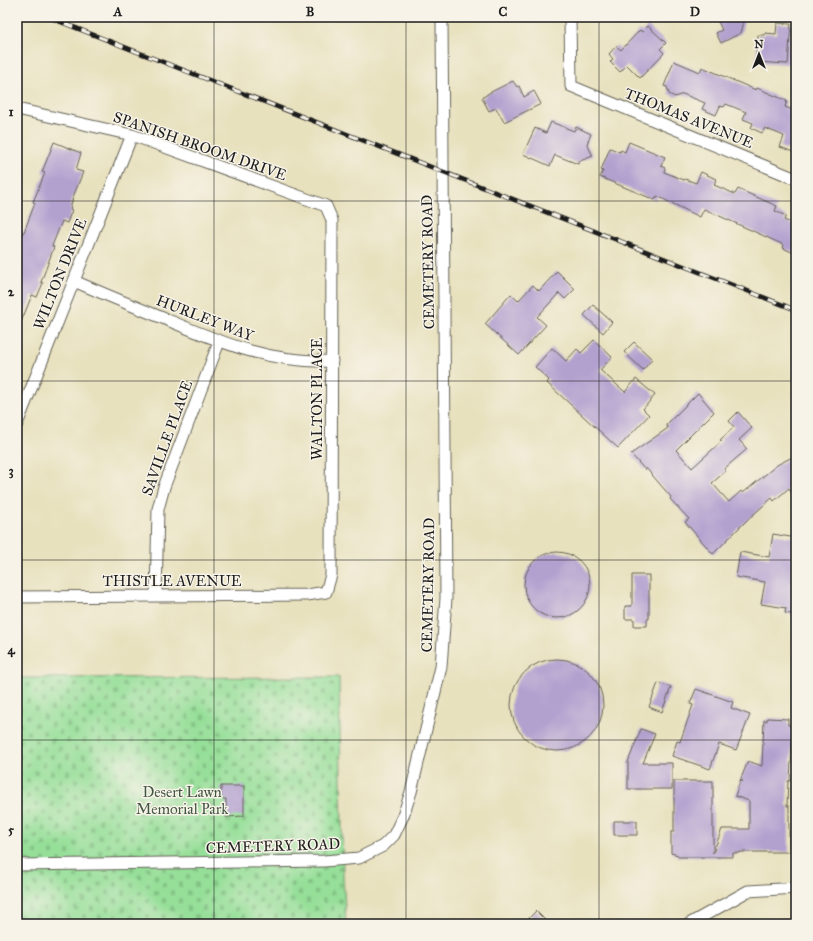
<svg xmlns="http://www.w3.org/2000/svg" width="813" height="941" viewBox="0 0 813 941" font-family="'IM FELL Great Primer',serif">
<defs>
<pattern id="cemetery-stones" width="16" height="16" patternUnits="userSpaceOnUse"><rect width="16" height="16" fill="#96df99"/><path d="M2 7V4a2 2 0 0 1 4 0v3zM10 15v-3a2 2 0 0 1 4 0v3z" fill="#81bf83"/></pattern>
</defs>
<rect width="100%" height="100%" fill="#f7f3e8"/>
<filter id="ink" filterUnits="userSpaceOnUse"><feTurbulence type="fractalNoise" baseFrequency=".025" numOctaves="2"/><feDisplacementMap in="SourceGraphic" scale="8" xChannelSelector="R" yChannelSelector="G"/><feConvolveMatrix kernelMatrix="1 2 1 2 8 2 1 2 1" color-interpolation-filters="sRGB"/></filter>
<filter id="wash" filterUnits="userSpaceOnUse"><feTurbulence type="fractalNoise" baseFrequency=".012" numOctaves="4" result="noise"/><feDisplacementMap in="SourceGraphic" scale="16" xChannelSelector="R" yChannelSelector="G"/><feGaussianBlur stdDeviation="0.9" result="paint"/><feColorMatrix in="noise" values="0 0 0 0 0 0 0 0 0 0 0 0 0 0 0 0 0 1.4 0 .05"/><feComposite in="paint" operator="in"/></filter>
<g filter="url(#wash)">
<rect width="100%" height="100%" fill="#e8e1be"/>
<!-- cemetery -->
<path fill="url(#cemetery-stones)" stroke="#597e5a" d="M339 677 343 876 346 924H17V678Z"/>
<g id="blocks">
<!-- building -->
<path fill="#b2a0cf" d="M716 17H745L741 33 721 43 716 33 722 30Z
M777 23 791 24 788 64 756 62 758 35H765V33L776 34Z
M648 26 666 43 660 49 664 53 640 78 627 65 620 72 610 62 613 59 609 54 616 46 621 50 640 30 642 32Z
M674 61 700 72 702 67 756 90 757 88 787 101 785 107 796 111V153L780 147 784 136 765 128 762 133 751 128 753 123 743 119 746 112 726 104 724 107 720 106 716 115 702 109 705 103 683 94 675 97 669 94 667 87 664 86Z
M513 81 517 87 519 86 524 97 534 91 541 104 504 122 496 108 489 111 482 98 489 93Z
M551 122 574 131 576 127 591 134 587 144 593 156 580 161 578 164 555 155 550 166 523 154 535 128 546 133Z
M54 142 81 153 76 170 83 172 73 197 70 209 72 210 67 223 62 221 52 246 54 247 41 282 43 283 37 297 32 295 17 332V246L23 232H24L35 203 33 202 45 173 42 172Z
M629 142 665 157 661 166 665 168 664 172 684 180 685 179 696 183 701 172 716 179 714 185 735 194 738 189 777 206 775 211 786 216 784 220 796 225V254L783 248 784 245 704 209 700 217 657 196 655 200 600 177 603 171 601 170 610 148 620 152 621 150 625 152Z
M557 271 575 289 565 299 559 293 537 317 546 325 519 355 485 324 511 294 518 301 533 285 539 291Z
M593 305 612 322 603 333 584 315Z
M594 340 612 357 600 370 625 392 636 379 655 395 643 409 649 415 618 448 547 383 549 380 535 367 552 348 566 361 577 349 581 353Z
M634 342 652 359 643 370 624 352Z
M698 393 714 412 676 450 692 468 722 441 720 440 734 427 729 421 738 412 752 428 739 440 747 449 724 469 726 471 712 483 729 502 741 491 743 493 777 465 796 455V502L789 488 774 501 772 498 747 520 713 554 685 522 689 519 670 499 671 497 646 468 645 470 631 454 668 428 666 425Z
M773 534 796 538V615L785 613 786 608 761 604 765 582 736 577 740 552 769 557Z
M524 585a33 33 0 1 1 66 0a33 33 0 1 1-66 0Z
M632 575H649V619H647V626H634V619H625V606H632Z
M511 705a46 46 0 1 1 92 0a46 46 0 1 1-92 0Z
M658 683 671 687 662 712 649 707Z
M696 689 733 702 731 708 750 715 736 750 719 744 710 769 672 756 677 741 680 742 693 705 690 704Z
M767 718 788 719V725L793 726 790 781H788L787 806H789V852H740V853H733V857H678V855L671 853V832H674V781H713V853L722 829H749V801L735 796 740 781H743H740L748 761 762 766 764 720 767 721Z
M641 729 655 734 643 763H672V789H628V762Z
M221 786H244V816L226 817V799H221Z
M614 821H637V835H614Z
M536 911 549 924H523Z"/>
</g>
</g>
<g filter="url(#ink)">
<use href="#blocks" fill-opacity="0" stroke="#636155" stroke-width="1"/>
<g fill="none" stroke-linecap="round" stroke-linejoin="round">
<!-- street casing -->
<g stroke="#636155" stroke-width="13">
<path id="street" d="M570 17 571 86 796 179
M17 109 132 135 326 206 332 220 331 575 326 592 307 595 17 597
M74 281C106 295 138 308 170 321 225 344 270 363 332 361
M17 424 132 135
M156 596 158 509 164 487 219 342
M17 865 324 861 359 858 383 846 394 835 403 816 411 792 441 667 446 598 442 17
M689 924 748 891 796 888"/>
</g>
<!-- street -->
<use href="#street" stroke="#fff" stroke-width="11"/>
<!-- rail casing -->
<g stroke="#1c1c1c" stroke-width="4.5">
<path id="rail" d="M48 17 796 310"/>
</g>
<!-- rail -->
<use href="#rail" stroke="#f7f3e8" stroke-width="3" stroke-dasharray="9" stroke-linecap="butt"/>
</g>
</g>
<!-- grid -->
<path fill="none" stroke="#1c1c1c" stroke-width="1" stroke-opacity="0.55" d="M214 17V924M406 17V924M599 17V924M17 201H796M17 381H796M17 560H796M17 740H796"/>
<g text-anchor="middle" dominant-baseline="central" stroke-width="3" stroke-linejoin="round" paint-order="stroke">
<!-- street labels -->
<g font-size="15" fill="#1c1c1c" stroke="#f7f3e8">
<text transform="translate(689 118) rotate(22)">THOMAS AVENUE</text>
<text transform="translate(200 146) rotate(19)">SPANISH BROOM DRIVE</text>
<text transform="translate(428 262) rotate(-91)">CEMETERY ROAD</text>
<text transform="translate(60 274) rotate(-68)">WILTON DRIVE</text>
<text transform="translate(205 318) rotate(21)">HURLEY WAY</text>
<text transform="translate(317 399) rotate(-90)">WALTON PLACE</text>
<text transform="translate(167 438) rotate(-70)">SAVILLE PLACE</text>
<text x="172" y="581">THISTLE AVENUE</text>
<text transform="translate(428 585) rotate(-89)">CEMETERY ROAD</text>
<text transform="translate(273 846) rotate(-2)">CEMETERY ROAD</text>
</g>
<!-- park labels -->
<g font-size="15" fill="#415642" stroke="#f7f3e8">
<text x="182" y="792">Desert Lawn<tspan x="182" dy="17">Memorial Park</tspan></text>
</g>
</g>
<!-- margin -->
<rect width="813" height="941" fill="none" stroke="#f7f3e8" stroke-width="44"/>
<!-- north arrow -->
<g transform="translate(759 54)" stroke="#f7f3e8" stroke-width="3" paint-order="stroke">
<path d="M0-3L7 15L0 10L-7 15Z" fill="#1c1c1c"/>
<text y="-6" font-size="11" font-weight="bold" text-anchor="middle" fill="#1c1c1c">N</text>
</g>
<rect x="22" y="22" width="769" height="897" fill="none" stroke="#1c1c1c" stroke-width="1.5"/>
<g font-size="13" text-anchor="middle" font-weight="bold" fill="#1c1c1c">
<text x="118" y="16">A</text>
<text x="310" y="16">B</text>
<text x="503" y="16">C</text>
<text x="695" y="16">D</text>
<text x="11" y="116">1</text>
<text x="11" y="296">2</text>
<text x="11" y="475">3</text>
<text x="11" y="654">4</text>
<text x="11" y="834">5</text>
</g>
</svg>
